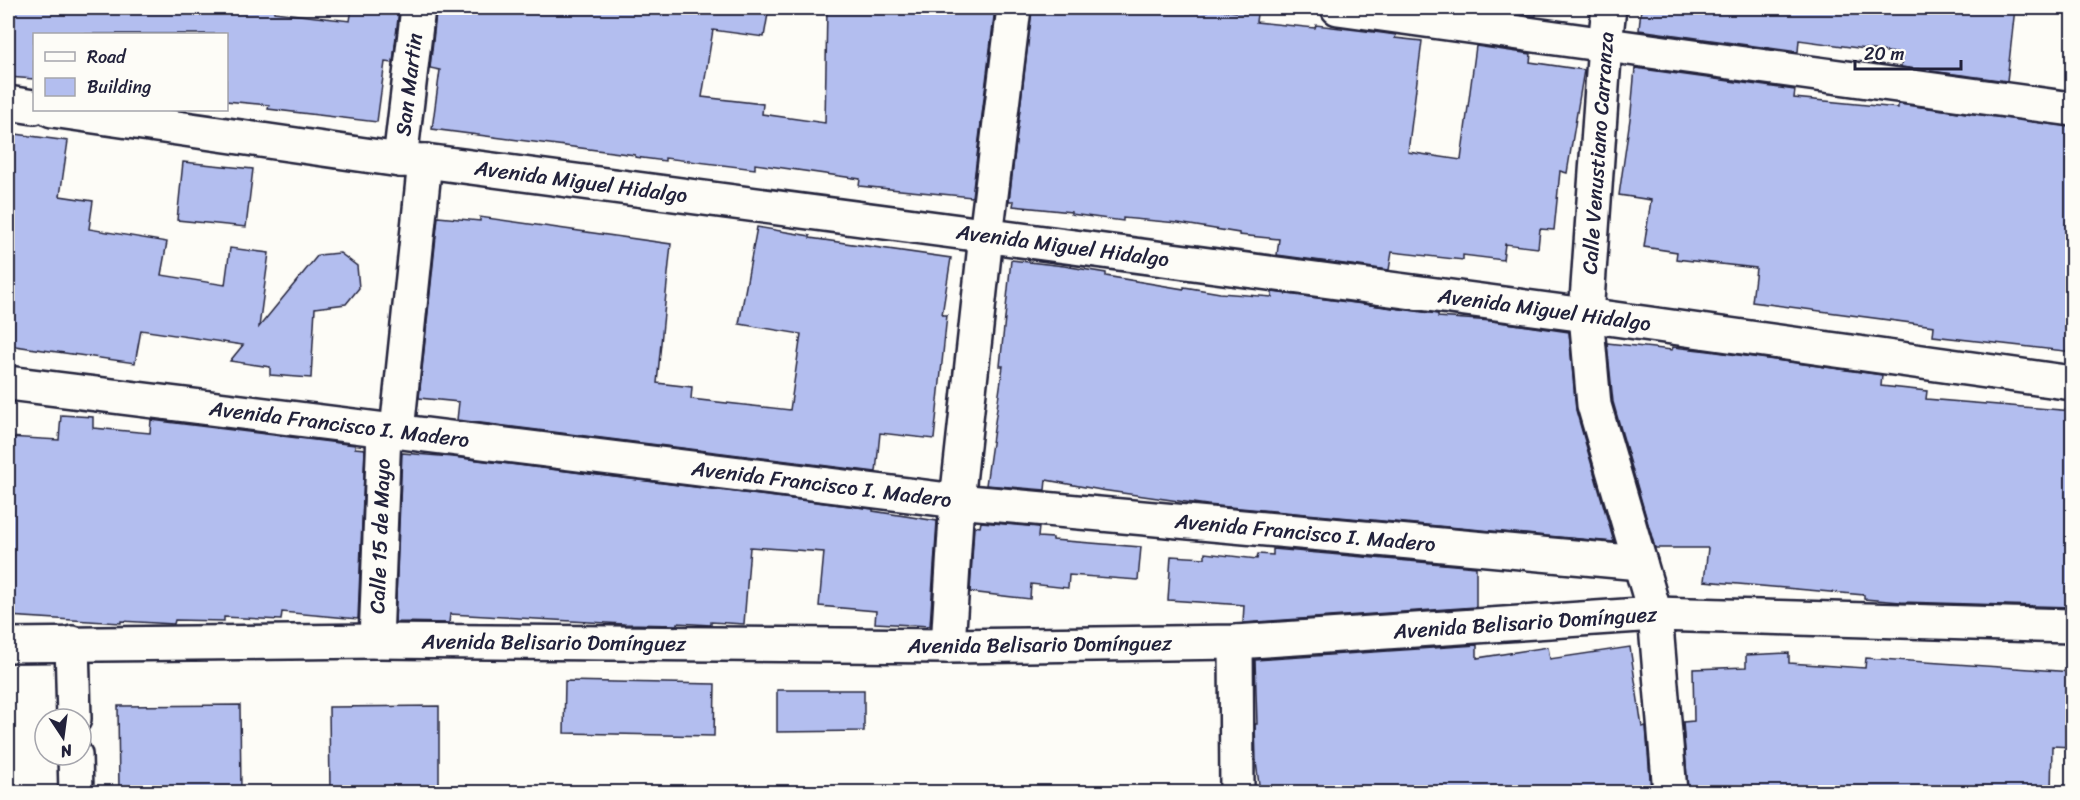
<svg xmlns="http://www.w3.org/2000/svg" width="2080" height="800" viewBox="0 0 2080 800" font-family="Sriracha,sans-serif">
<rect width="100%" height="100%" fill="#fdfcf7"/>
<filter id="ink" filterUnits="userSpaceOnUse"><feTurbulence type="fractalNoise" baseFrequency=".0167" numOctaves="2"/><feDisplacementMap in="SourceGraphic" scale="12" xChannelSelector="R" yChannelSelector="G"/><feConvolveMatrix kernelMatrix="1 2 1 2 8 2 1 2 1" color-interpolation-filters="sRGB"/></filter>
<g filter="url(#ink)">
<!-- building -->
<path fill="#b3beef" stroke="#22223b" stroke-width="1.5" d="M8 8H274V12L350 21 352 8 399 9 393 63 385 62 377 122 268 109 269 105 226 101V34H34V79L8 77Z
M448 8H769L764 37 713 30 702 97 763 104 762 114 825 123 827 8H995L972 197 859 186 860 179 755 164V169L665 158V161L635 157V155L432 129 440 70 430 68 436 14 447 15Z
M1032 8H1172L1207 12 1208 9 1257 14 1256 22 1315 28 1316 25 1382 33 1396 35 1395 38 1422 41 1408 152 1461 160 1476 46 1531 54 1530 62 1584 70 1567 173 1560 171 1554 230 1540 229 1538 248 1505 244 1503 260 1463 255V260L1392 252 1389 270 1277 255 1279 239 1239 235V233L1178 223 1123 218V221L1071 214V212L1013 206 1014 201H1009Z
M1481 8H1537L1536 16Z
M1641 8H2015L2007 81 1901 67 1902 54 1799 40 1798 52 1639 30Z
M1635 68 1795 90 1794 98 1898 108V104L2073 127V352L1933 336 1934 326 1752 302 1756 268 1676 259 1677 252 1644 247 1651 200 1619 195 1631 112Z
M8 133 68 141 60 196 93 201 89 229 167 242 161 275 225 285 230 248 269 253 259 327 318 255 340 253 357 266 359 288 346 304 315 308 311 378 270 375V367L230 361 243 345 141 330 135 363 8 345Z
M183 162 253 169 246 227 177 220Z
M438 217 480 221V217L671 244 657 383 692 387 691 399 790 410 801 334 739 324 757 227 810 236V238L951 258 942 315H947L934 439 880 433 876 472 457 420 459 402 419 398Z
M1011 260 1064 266 1106 273V276L1184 289V287L1220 293 1272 297V292L1438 314V317L1492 321 1569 332 1576 410 1614 542 1207 505 1101 490 1046 480 1045 490 986 485 1003 366H1000Z
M1607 343 1672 350 1673 347 1709 351 1882 375 1881 386 1927 391 1926 399 2073 411 2072 607 1901 602 1864 599V595L1704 581 1708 548H1655L1613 402Z
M61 415 93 417V428L150 433 151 420 355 445V448L365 449 358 619 282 612 281 620 224 617V621L175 620 174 624 121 621V623L8 616V437L59 440Z
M402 453 453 457 873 509V511L937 521 930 626 875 623 876 611 819 606 824 552 750 547 744 624 711 622V625L677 623V625L624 624 450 614 449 623 395 622Z
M981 522 1039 527 1038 537 1053 538V540L1141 547 1138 580 1069 575 1068 588 1031 584 1030 599 970 592 974 526 980 527Z
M1273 549 1476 567V607L1243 623 1244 605 1168 600 1171 556 1205 558V553L1257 559 1258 554 1273 555Z
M1477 645V658L1548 647 1550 659 1630 647 1642 727 1646 726 1651 792H1260L1256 762 1255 724H1257L1255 660Z
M1789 653V663L1865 668 1866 658 2073 672V747L2052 746 2051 792H1688L1683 722 1694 721 1693 669 1746 667V655Z
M565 681 715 684 714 736 564 733Z
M777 690H864V731L777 732Z
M240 705 241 792H119L118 706Z
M439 706V792H330L329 707Z"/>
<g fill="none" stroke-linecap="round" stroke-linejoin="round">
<!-- minor casing -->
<g stroke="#22223b" stroke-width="38">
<g id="minor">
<path d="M1338 8 2072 109"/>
<path d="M1609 8 1605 44 1586 315 1594 405 1655 614 1670 792"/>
<path d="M8 103 34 107"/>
<path id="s1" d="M52 110 400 160 425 161 1586 315 2072 383"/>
<path id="s2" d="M400 160 418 8"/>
<path id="s3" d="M8 383 957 501 1640 563"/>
<path d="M397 431 425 161"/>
<path id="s4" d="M376 641 384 431"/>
<path d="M1236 642 1237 792"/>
<path d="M72 643 74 719"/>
<path id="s5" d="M8 645 376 641 948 646 1236 642 1655 614 2072 626"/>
<path d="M948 646 957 501 986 236 1014 8"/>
<path d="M75 755 76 792"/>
</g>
</g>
<!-- minor -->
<use href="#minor" stroke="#fdfcf7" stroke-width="33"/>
</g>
</g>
<g text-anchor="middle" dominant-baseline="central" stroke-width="6" stroke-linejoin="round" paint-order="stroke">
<!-- street labels -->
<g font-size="21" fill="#22223b" stroke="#fdfcf7">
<text stroke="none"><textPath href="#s2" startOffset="76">San Martin</textPath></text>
<text transform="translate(1598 153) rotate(-86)">Calle Venustiano Carranza</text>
<text stroke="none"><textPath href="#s1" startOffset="534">Avenida Miguel Hidalgo</textPath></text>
<text stroke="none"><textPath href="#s1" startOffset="1020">Avenida Miguel Hidalgo</textPath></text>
<text stroke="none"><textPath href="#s1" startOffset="1506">Avenida Miguel Hidalgo</textPath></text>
<text stroke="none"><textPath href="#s3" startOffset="334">Avenida Francisco I. Madero</textPath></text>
<text stroke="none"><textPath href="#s3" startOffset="820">Avenida Francisco I. Madero</textPath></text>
<text stroke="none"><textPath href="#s3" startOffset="1306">Avenida Francisco I. Madero</textPath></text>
<text stroke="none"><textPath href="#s4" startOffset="105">Calle 15 de Mayo</textPath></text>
<text stroke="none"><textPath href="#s5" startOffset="1518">Avenida Belisario Domínguez</textPath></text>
<text stroke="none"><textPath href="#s5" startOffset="546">Avenida Belisario Domínguez</textPath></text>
<text stroke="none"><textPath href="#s5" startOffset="1032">Avenida Belisario Domínguez</textPath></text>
</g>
</g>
<!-- margin -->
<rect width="2080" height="800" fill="none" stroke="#fdfcf7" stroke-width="30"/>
<rect x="15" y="15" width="2050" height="770" fill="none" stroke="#22223b" stroke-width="2" filter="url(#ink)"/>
<!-- legend -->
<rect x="33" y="33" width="195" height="78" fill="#fdfcf7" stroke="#a5a5ac" stroke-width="1.5"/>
<rect x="45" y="52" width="30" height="9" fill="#fdfcf7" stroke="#a5a5ac" stroke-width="1.5"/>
<text x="87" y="63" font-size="18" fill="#22223b">Road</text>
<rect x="45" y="78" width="30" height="18" fill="#b3beef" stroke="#a5a5ac" stroke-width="1.5"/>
<text x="87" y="93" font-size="18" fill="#22223b">Building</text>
<!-- north arrow -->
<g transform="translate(63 737) rotate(167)"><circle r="28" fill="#fdfcf7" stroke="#a5a5ac" stroke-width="1.5"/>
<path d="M0-4.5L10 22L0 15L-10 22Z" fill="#22223b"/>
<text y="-9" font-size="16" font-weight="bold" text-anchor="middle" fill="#22223b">N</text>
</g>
<!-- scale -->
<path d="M1855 60v9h106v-9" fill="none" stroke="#22223b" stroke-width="3"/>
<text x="1864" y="60" font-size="18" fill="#22223b" stroke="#fdfcf7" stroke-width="4.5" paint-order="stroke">20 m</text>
</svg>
